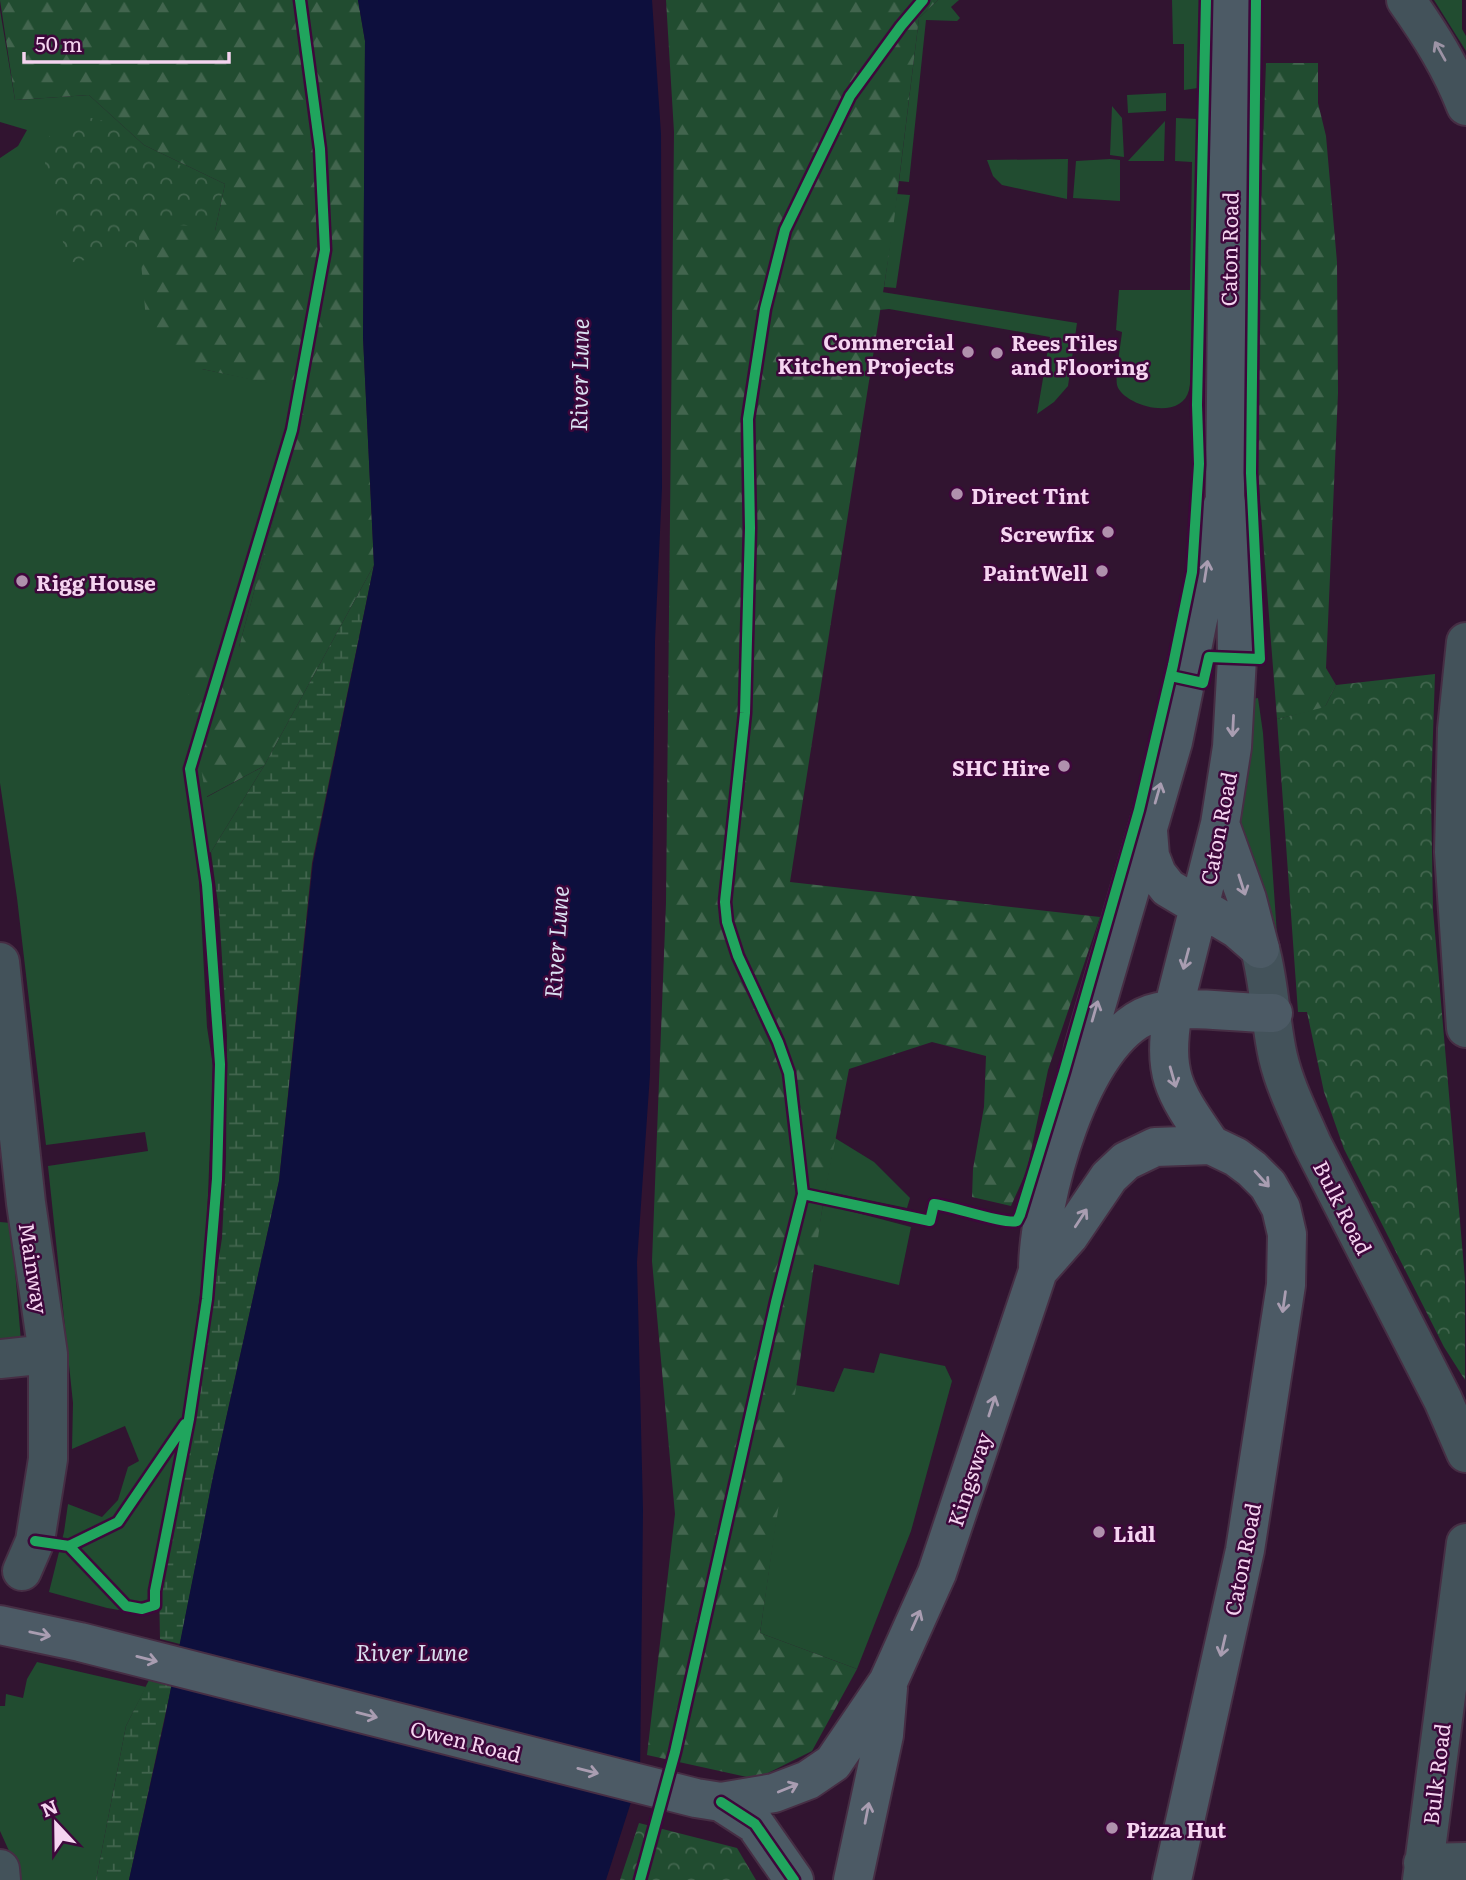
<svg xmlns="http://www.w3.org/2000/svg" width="1466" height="1880" viewBox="0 0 1466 1880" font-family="Literata,serif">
<defs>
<pattern id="forest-firs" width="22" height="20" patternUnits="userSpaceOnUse" patternTransform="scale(1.75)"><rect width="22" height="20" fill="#214c30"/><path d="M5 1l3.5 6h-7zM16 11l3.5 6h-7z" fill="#42654e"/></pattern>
<pattern id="wetland-marsh" width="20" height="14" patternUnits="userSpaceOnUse" patternTransform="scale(1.75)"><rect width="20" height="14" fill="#214c30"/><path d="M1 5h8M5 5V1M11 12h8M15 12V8" fill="none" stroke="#42654e"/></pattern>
<pattern id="park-crowns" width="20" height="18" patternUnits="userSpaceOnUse" patternTransform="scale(1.75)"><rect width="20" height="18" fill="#214c30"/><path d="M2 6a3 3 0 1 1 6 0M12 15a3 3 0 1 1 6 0" fill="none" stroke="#42654e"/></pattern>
</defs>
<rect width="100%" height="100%" fill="#311430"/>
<!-- green -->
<path fill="#214c30" d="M938 0H959L951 7 960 18 957 21 926 20 909 182 899 181 919 18Z
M1172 0H1200L1198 88 1184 90V44H1173Z
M1434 0H1462V29L1466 36V51Z
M0 10 15 100 89 95 144 145 225 184 215 231 202 369 309 391 239 647 207 797 264 766 211 852 198 858 207 1027 213 1066 206 1247 182 1439 148 1615 107 1608 49 1592 64 1532 68 1504 102 1517 118 1500 128 1467 139 1461 125 1426 72 1449 73 1403 48 1166 148 1151 145 1132 46 1145 17 898 0 783V158L18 146 27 130 0 122Z
M1166 93V111L1128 113 1127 95Z
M1112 106 1122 118 1124 157 1110 155Z
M1176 118 1198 119C1196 191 1199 264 1193 337 1192 353 1193 373 1189 390 1181 423 1122 405 1117 385 1115 376 1121 343 1122 332L1116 330 1119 290H1190L1192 162 1175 161Z
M1165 121 1164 161H1128Z
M1068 159 1067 199 1002 185 993 176 987 160Z
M1110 159 1120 160V201L1073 198 1076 161Z
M897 194 910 195 896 288 884 287Z
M882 292 1077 323 1068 386 1054 402 1037 414 1050 337 889 309 880 310Z
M1258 698 1263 733 1278 949 1241 830V799L1252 699Z
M835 1138 874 1162 910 1198 907 1208 825 1191Z
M823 1204 911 1227 899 1285 813 1264Z
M0 1222 11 1223 21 1341 0 1343Z
M880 1353 945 1366 952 1381 911 1531 857 1669 760 1633 795 1385 834 1392 844 1368 874 1373Z
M37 1662 146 1687 126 1726 96 1880H15L14 1862 0 1831V1706H5L6 1694 23 1698 27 1679Z"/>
<!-- forest -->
<path fill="url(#forest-firs)" d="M0 0H358L365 41 363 337 374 565 264 766 206 797 185 676 239 647 308 392 202 369 146 320 138 227 215 231 225 184 144 145 89 95 15 100Z
M666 0H938L919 18 893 229 790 882 1100 917 1048 1070 1027 1170 1011 1206 972 1197 973 1169 984 1107 986 1056 932 1042 849 1069 823 1204 760 1633 857 1669 812 1751 756 1779 647 1755 675 1514 652 1261 666 903 674 132Z
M1266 63H1318V103L1326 136 1337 262 1338 393 1326 668 1336 685 1326 705 1321 709 1277 719 1258 474 1259 253Z"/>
<!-- wetland -->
<path fill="url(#wetland-marsh)" d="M374 565 312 863 279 1181 213 1477 180 1644 160 1639 159 1589 192 1432 222 1238 226 1160 227 1036 219 911 211 852 264 766Z
M151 1676 172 1684 129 1880H96L126 1726Z"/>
<!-- park -->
<path fill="url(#park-crowns)" d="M87 117 104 121 145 149 224 185 213 227 137 223V251L68 263 45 166V143L55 128 68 121Z
M1435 674 1431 794 1433 910 1465 1279V1380L1444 1347 1344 1149 1324 1092 1307 1012H1298L1277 719 1321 708 1326 705 1336 685Z
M639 1823 737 1848 756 1880H620Z"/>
<!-- water -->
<path fill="#0d0f3d" d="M358 0H652L661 134 662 488 655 641 650 1074 637 1262 643 1510 640 1774 606 1880H129L164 1723 213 1477 279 1181 313 863 374 565 363 337 365 41Z"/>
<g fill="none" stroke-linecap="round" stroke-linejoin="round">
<!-- minor casing -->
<g stroke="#462e44" stroke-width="42">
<path id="minor" d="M1406 0C1430 34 1451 67 1466 106
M1466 642 1457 729 1454 852 1466 1028
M1260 949C1270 986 1270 1022 1278 1057 1285 1087 1300 1116 1312 1144L1443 1400 1466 1453
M0 962 26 1203 48 1354V1459L35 1541 22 1571
M0 1359 48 1354
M1423 1863 1466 1862
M0 1869 1 1880
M1422 1880 1466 1543"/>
</g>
<!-- major casing -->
<g stroke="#462e44" stroke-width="42">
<path id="major" d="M1220 824 1247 899 1260 949
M1148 831 1150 856 1157 874 1168 888 1237 929 1260 949
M1078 1079 1084 1048 1173 742 1202 600 1211 541 1222 507
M1211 1145C1174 1091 1162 1077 1173 1010L1220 824 1232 747 1237 658 1236 554 1225 497 1230 0
M1038 1271 1069 1236 1109 1177 1126 1161 1155 1147 1211 1145 1236 1157 1252 1169 1268 1185 1281 1208 1287 1234 1286 1285 1245 1550 1172 1880
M0 1625 80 1642 696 1798 721 1802 774 1793 808 1780 833 1763 888 1682 937 1573 1038 1271C1038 1204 1080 1038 1151 1014 1184 1003 1236 1014 1273 1013
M721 1802 755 1824 794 1880
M853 1880 884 1735 888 1688"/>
</g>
<!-- minor -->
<use href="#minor" stroke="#43525a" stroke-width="38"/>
<!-- major -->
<use href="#major" stroke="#4c5a65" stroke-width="38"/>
<!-- cycleway casing -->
<g stroke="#3e073b" stroke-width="15">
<path id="cycleway" d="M1171 676 1203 683 1209 657 1260 659 1251 473 1256 0
M803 1194 930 1221 934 1204C952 1206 1006 1225 1017 1221L1020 1215 1064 1072 1139 810 1173 665 1192 572 1199 464 1197 405 1206 0
M35 1541 69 1546 118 1522 185 1424
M69 1546 126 1606 142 1609 155 1605V1591L189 1419 207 1299 217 1179 220 1064 207 885 190 769 292 430 325 250 320 149 300 0
M721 1802 755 1824 794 1880
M640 1880 675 1752 776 1302 803 1194 789 1073 778 1042 738 956 727 922 725 902 745 713 750 528 748 419 765 309 785 230 850 96 901 26 923 0"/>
</g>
<!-- cycleway -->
<use href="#cycleway" stroke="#20a55d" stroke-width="10"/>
</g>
<!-- one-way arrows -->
<defs><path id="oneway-shaft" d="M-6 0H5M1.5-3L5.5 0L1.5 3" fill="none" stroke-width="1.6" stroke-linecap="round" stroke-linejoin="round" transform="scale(1.75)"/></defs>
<use stroke="#9c93a5" href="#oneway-shaft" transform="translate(1440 51) rotate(-119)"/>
<g stroke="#a99db1">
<use href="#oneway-shaft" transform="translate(1206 571) rotate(-81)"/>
<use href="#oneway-shaft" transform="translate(1233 726) rotate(93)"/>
<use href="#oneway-shaft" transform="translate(1158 793) rotate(-74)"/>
<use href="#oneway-shaft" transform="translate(1242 885) rotate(72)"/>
<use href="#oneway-shaft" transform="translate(1186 959) rotate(105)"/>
<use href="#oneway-shaft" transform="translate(1095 1011) rotate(-74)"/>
<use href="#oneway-shaft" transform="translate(1173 1077) rotate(74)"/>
<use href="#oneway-shaft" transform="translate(1262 1179) rotate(48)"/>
<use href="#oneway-shaft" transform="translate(1081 1218) rotate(-57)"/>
<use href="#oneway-shaft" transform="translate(1284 1302) rotate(98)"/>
<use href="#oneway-shaft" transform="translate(992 1406) rotate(-72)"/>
<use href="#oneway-shaft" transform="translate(916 1620) rotate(-66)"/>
<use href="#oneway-shaft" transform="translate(40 1634) rotate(12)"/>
<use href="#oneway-shaft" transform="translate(1223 1646) rotate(103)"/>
<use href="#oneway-shaft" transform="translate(147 1659) rotate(14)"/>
<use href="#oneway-shaft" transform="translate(367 1715) rotate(14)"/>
<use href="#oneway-shaft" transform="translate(588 1771) rotate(14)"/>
<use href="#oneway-shaft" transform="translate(788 1788) rotate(-22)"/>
<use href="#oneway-shaft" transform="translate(867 1813) rotate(-79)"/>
</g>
<!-- markers -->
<g fill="#b091ad" stroke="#3e073b" stroke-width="2.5">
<circle cx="968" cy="352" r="7"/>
<circle cx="997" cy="353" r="7"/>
<circle cx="957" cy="494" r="7"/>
<circle cx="1108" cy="532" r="7"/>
<circle cx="1102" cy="571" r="7"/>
<circle cx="22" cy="581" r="7"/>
<circle cx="1064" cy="766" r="7"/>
<circle cx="1099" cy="1532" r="7"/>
<circle cx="1112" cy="1828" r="7"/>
</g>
<g text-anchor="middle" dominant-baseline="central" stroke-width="5" stroke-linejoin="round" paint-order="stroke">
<!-- street labels -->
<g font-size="21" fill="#f5d4f0" stroke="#3e073b">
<text transform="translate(1228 249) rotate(-89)">Caton Road</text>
<text transform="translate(1217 828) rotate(-79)">Caton Road</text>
<text transform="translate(1344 1207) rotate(63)">Bulk Road</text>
<text transform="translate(35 1268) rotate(81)">Mainway</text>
<text transform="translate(968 1479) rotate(-72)">Kingsway</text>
<text transform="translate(1241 1559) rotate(-79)">Caton Road</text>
<text transform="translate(466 1740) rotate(14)">Owen Road</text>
<text transform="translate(1435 1774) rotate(-83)">Bulk Road</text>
</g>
<!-- poi labels -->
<g font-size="21" font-weight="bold" fill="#f5d4f0" stroke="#3e073b" text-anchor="start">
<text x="954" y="340" text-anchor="end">Commercial<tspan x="954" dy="24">Kitchen Projects</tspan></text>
<text x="1011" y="341">Rees Tiles<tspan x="1011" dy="24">and Flooring</tspan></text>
<text x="971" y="494">Direct Tint</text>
<text x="1094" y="532" text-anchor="end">Screwfix</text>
<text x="1088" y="571" text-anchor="end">PaintWell</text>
<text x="36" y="581">Rigg House</text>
<text x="1050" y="766" text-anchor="end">SHC Hire</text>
<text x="1113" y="1532">Lidl</text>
<text x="1126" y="1828">Pizza Hut</text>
</g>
<!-- water labels -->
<g font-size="23" font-style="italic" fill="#d9dff0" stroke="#3e073b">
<text transform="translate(578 375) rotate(-89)">River Lune</text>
<text transform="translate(555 942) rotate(-86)">River Lune</text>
<text x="412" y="1651">River Lune</text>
</g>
</g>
<!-- north arrow -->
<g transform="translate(56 1824) rotate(338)" stroke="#3e073b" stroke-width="5" paint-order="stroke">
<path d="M0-5L12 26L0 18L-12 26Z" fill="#f5d4f0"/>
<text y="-10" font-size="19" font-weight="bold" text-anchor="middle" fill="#f5d4f0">N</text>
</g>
<!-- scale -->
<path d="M24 52v10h205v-10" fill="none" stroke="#f5d4f0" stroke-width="3.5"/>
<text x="35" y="52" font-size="21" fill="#f5d4f0" stroke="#3e073b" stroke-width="5" paint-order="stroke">50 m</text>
</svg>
